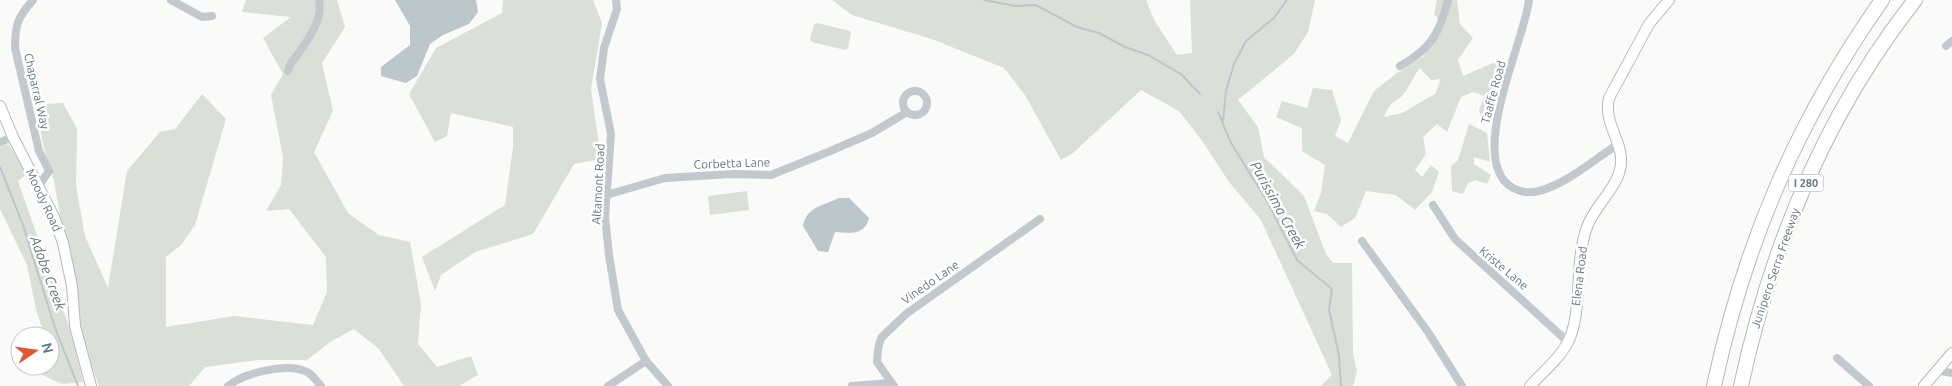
<svg xmlns="http://www.w3.org/2000/svg" width="1952" height="386" viewBox="0 0 1952 386" font-family="Ubuntu,sans-serif">
<rect width="100%" height="100%" fill="#fafaf8"/>
<!-- green -->
<path fill="#dadfd7" fill-rule="evenodd" d="M246 0H337L345 27 322 63 333 111 314 152 348 213 379 235 410 242 421 304 418 344 437 367 471 356 478 375 459 386H404L379 349 354 329 330 342 307 360H257L205 367 189 386H99L82 338 54 181 43 145 38 114 45 104 63 103 77 129 76 186 85 236 108 288 127 171 160 132 175 129 202 94 226 119 195 225 181 245 166 257V327L234 316 313 325 327 292 326 257 289 209 266 211 281 185 283 157 271 95 283 74 263 38 291 17 242 12Z
M503 0H593L602 23 591 89 601 159 574 164 533 234 475 252 441 275 435 291 422 257 505 205 513 147V127L451 113 447 136 435 142 409 94 436 48 502 13Z
M832 0H1146L1154 20 1177 55 1192 53 1190 0H1315L1308 32 1294 54 1238 100 1258 127 1264 157 1304 196 1326 254 1333 263H1352L1353 354 1357 370 1353 386H1321L1332 375 1261 220 1229 182 1203 142 1179 111 1141 90 1073 153 1061 160 1025 95 1004 68 932 39 852 15Z
M1437 0H1457L1460 24 1473 38 1458 60 1463 76 1500 60 1505 72 1498 84 1490 118 1482 122 1479 110 1484 96 1473 92 1461 97 1447 132 1437 124 1423 137 1426 154 1415 170 1422 177 1431 165 1439 172 1432 192 1415 210 1396 195 1366 191 1355 218 1341 227 1327 214 1314 211 1321 193 1325 165 1302 151V128L1276 117 1282 101 1307 108 1313 88 1332 90 1341 120 1335 136 1348 143 1374 91 1397 73 1423 57 1443 24 1434 14ZM1420 68 1431 80 1441 79 1435 94 1402 113 1384 117C1391 101 1391 105 1402 96 1409 89 1413 76 1420 68Z
M817 23 850 31 851 33 848 48 845 50 812 42 810 39 814 25Z
M1469 124 1487 133 1490 162 1474 157V164L1491 175 1487 184 1475 180 1468 183 1463 194 1452 191 1451 166 1458 160Z
M8 144 28 173 18 181 73 338 83 382 62 384 40 374 55 363 50 349V336H45L36 310 27 265 0 209V146Z
M747 191 749 210 710 215 708 196Z"/>
<!-- water -->
<path fill="#bbc7cb" d="M395 0H476L478 12 469 24 443 35 430 44 417 76 406 83 381 76V67L410 45V26Z
M839 198H849L869 218C865 236 849 233 835 232L828 252 818 251 803 226C806 207 824 205 839 198Z"/>
<g fill="none" stroke-linecap="round" stroke-linejoin="round">
<!-- stream -->
<path stroke="#bbc7cb" stroke-width="2" d="M984 0 1016 6 1036 5 1077 27 1099 33 1125 47 1148 55 1181 74 1200 94
M1218 112 1231 143 1267 201 1297 260 1332 289 1329 310 1339 355 1341 386
M1223 121 1226 91 1234 64 1246 41 1274 18 1287 0
M0 167 23 225 55 328 78 386"/>
<!-- secondary casing -->
<g stroke="#b3babf" stroke-width="12">
<path id="secondary" d="M0 106 13 137 54 217 63 243 72 286 75 326 91 386
M1530 386C1543 372 1561 357 1569 340 1583 308 1574 262 1587 227 1594 206 1619 187 1621 164 1623 141 1603 123 1609 98L1649 24 1669 0
M1924 386 1952 353"/>
</g>
<!-- highway casing -->
<g stroke="#b4b9bd" stroke-width="16">
<path id="highway" d="M1714 386C1745 242 1797 121 1882 0
M1741 386C1771 247 1826 113 1915 0"/>
</g>
<!-- street -->
<path stroke="#c3c8cc" stroke-width="8" d="M33 0C18 17 15 24 15 48L39 151 49 171 38 187
M171 0 202 17 212 16
M616 0 617 9 604 48 600 79 611 134 605 217 609 255 618 310 646 361 668 386
M1529 0C1525 40 1465 161 1513 188 1521 192 1529 194 1539 191 1567 184 1593 160 1617 145
M1946 46 1952 41
M1400 66C1430 50 1440 33 1448 0
M288 71 290 65C302 47 324 23 319 0
M903 103a12 12 0 1 1 24 0a12 12 0 1 1-24 0Z
M0 142 13 137
M606 195 665 178 732 174 771 175 828 152 872 133 907 112
M1433 205 1455 239 1568 342
M1362 241 1428 332 1462 386
M1837 358 1869 386
M1937 370 1952 373
M228 386C244 373 288 362 307 372 312 374 317 382 321 386
M608 386 646 361
M852 386 891 383
M894 386 877 362 878 349 881 338 906 314 1040 219"/>
<!-- secondary -->
<use href="#secondary" stroke="#fff" stroke-width="10"/>
<!-- highway -->
<use href="#highway" stroke="#fff" stroke-width="14"/>
</g>
<g text-anchor="middle" dominant-baseline="central" stroke-width="5" stroke-linejoin="round" paint-order="stroke">
<!-- shield labels -->
<rect fill="#fff" stroke="#939fa8" stroke-width="1" x="1788.5" y="174.5" width="35" height="17" rx="4"/>
<g font-size="11" font-weight="bold" fill="#657683">
<text x="1806" y="183">I 280</text>
</g>
<!-- street labels -->
<g font-size="12" fill="#657683" stroke="#fff">
<text transform="translate(37 91) rotate(77)">Chaparral Way</text>
<text transform="translate(1493 92) rotate(-75)">Taaffe Road</text>
<text transform="translate(732 163) rotate(-2)">Corbetta Lane</text>
<text transform="translate(598 184) rotate(-87)">Altamont Road</text>
<text transform="translate(44 200) rotate(65)">Moody Road</text>
<text transform="translate(1504 268) rotate(40)">Kriste Lane</text>
<text transform="translate(1775 268) rotate(-71)">Junipero Serra Freeway</text>
<text transform="translate(1579 276) rotate(-83)">Elena Road</text>
<text transform="translate(930 282) rotate(-35)">Vinedo Lane</text>
</g>
<!-- water labels -->
<g font-size="14" font-style="italic" fill="#60757c" stroke="#fff">
<text transform="translate(1278 205) rotate(61)">Purissima Creek</text>
<text transform="translate(48 273) rotate(70)">Adobe Creek</text>
</g>
</g>
<!-- north arrow -->
<g transform="translate(35 351) rotate(77)"><circle r="24" fill="#ffffff" stroke="#c1c8cd"/>
<path d="M0-4L9 19L0 12L-9 19Z" fill="#e4572e"/>
<text y="-8" font-size="14" font-weight="bold" text-anchor="middle" fill="#657683">N</text>
</g>
</svg>
